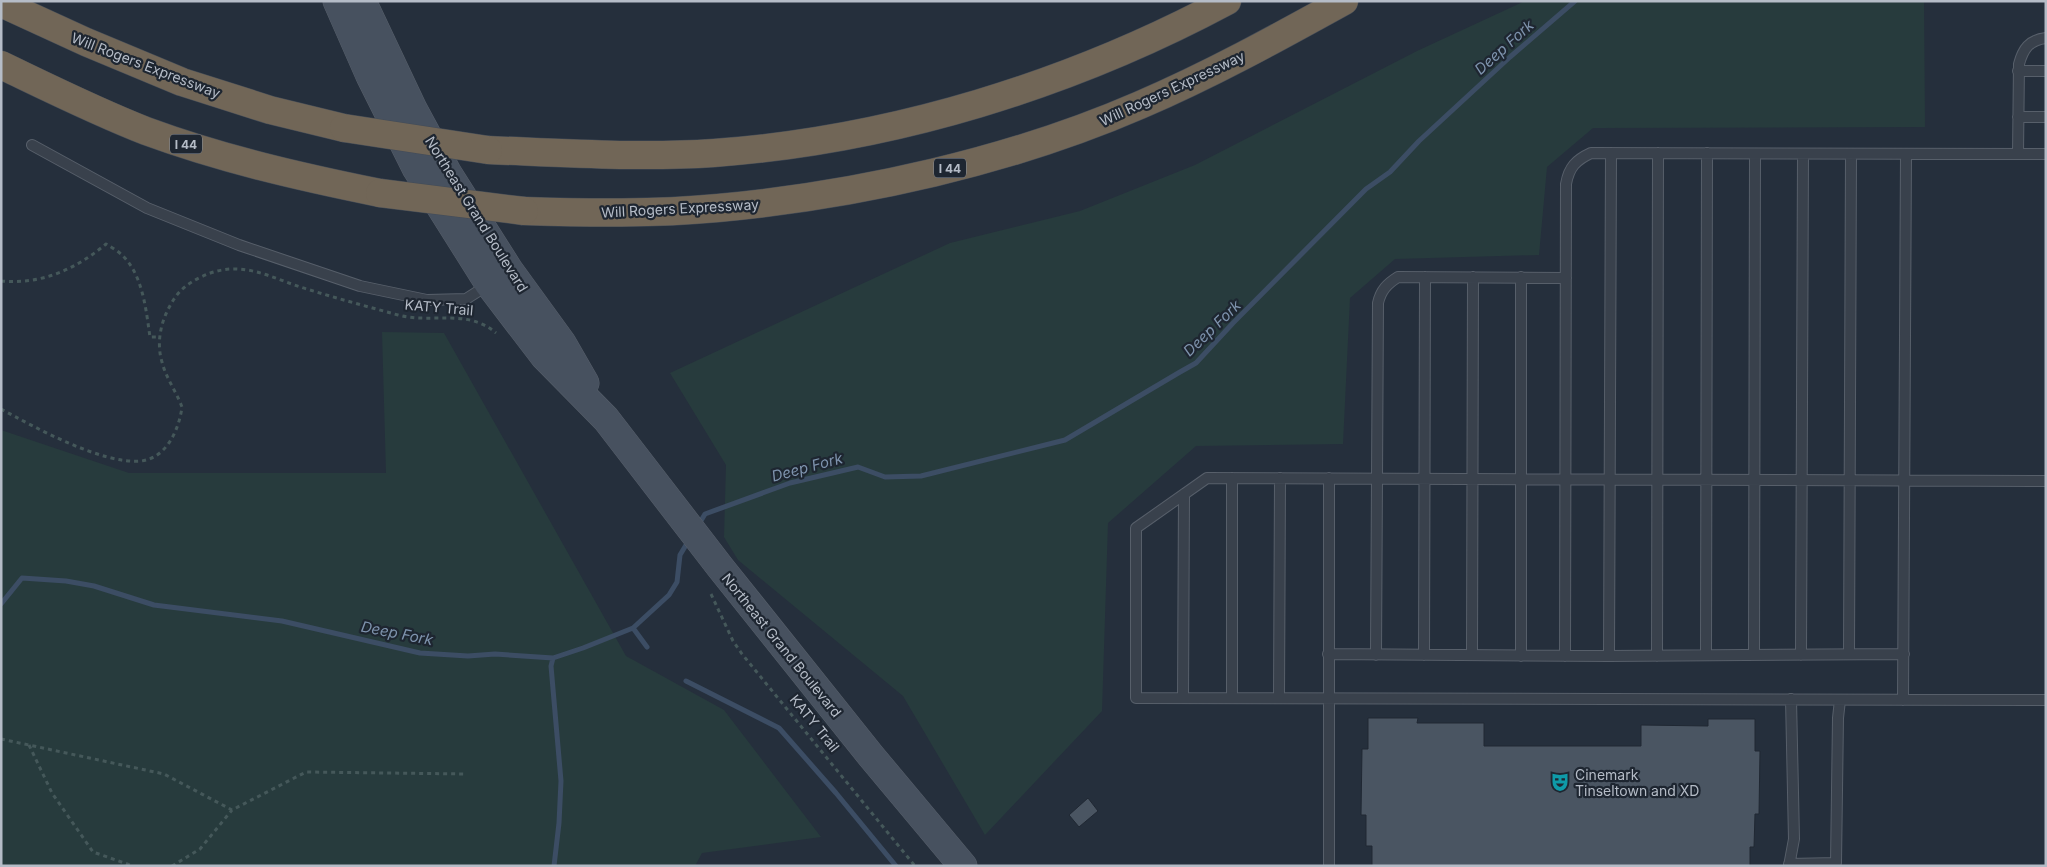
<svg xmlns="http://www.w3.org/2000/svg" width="2047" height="867" viewBox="0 0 2047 867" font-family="Inter,sans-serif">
<rect width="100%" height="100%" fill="#252f3c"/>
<!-- green -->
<path fill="#273b3d" d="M1525 1H1924L1925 127 1593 128 1547 167 1539 255 1395 259 1350 298 1343 444 1196 446 1108 523 1102 711 985 835 903 696 738 560 724 537 726 465 670 373 950 243 1080 211 1195 165 1417 51Z
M382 332 444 333 626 656 724 710 821 837 702 853 695 866H1V430L129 473H386Z"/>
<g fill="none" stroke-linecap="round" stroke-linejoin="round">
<!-- stream -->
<path stroke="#3c4d64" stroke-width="5" d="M699 524 705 514 790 483 858 467 885 477 921 476 1065 440 1180 372 1196 363 1233 323 1366 189 1390 172 1419 141 1510 57 1575 1
M1 604 22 578 66 581 94 586 154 605 282 621 420 653 468 656 495 654 553 658 583 648 633 628 669 595 677 582 680 555 689 540
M633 628 647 647
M553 658 551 666 561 781 559 823 554 866
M686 681 779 728 836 793 896 866"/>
</g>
<!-- building -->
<path fill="#4a5562" stroke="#202833" d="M1368 718H1418L1417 723H1484V746H1641V725L1708 726V719H1755V751H1760L1759 814H1755L1754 847H1750V866H1372V846H1366V815H1361L1362 749H1368Z
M1088 798 1098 811 1079 827 1069 815Z"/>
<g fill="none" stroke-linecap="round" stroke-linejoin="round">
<!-- lane casing -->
<g stroke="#575f6a" stroke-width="12">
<path id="lane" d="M2018 71H2046
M2018 117H2046
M32 145 147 208 239 245 360 286 427 300 466 299 488 285
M2018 154 2019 64C2023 49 2029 40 2046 38
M2046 481 1207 478 1136 528V698L2046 700
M1328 654 1609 656 1904 654
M1849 654 1851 154
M1376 655 1378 303C1381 290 1387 284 1398 277L1566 278
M1424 655 1425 277
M1472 655 1473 277
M1706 655 1707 153
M1754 655 1755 154
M1801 655 1803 154
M1521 656V277
M1565 656 1566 184C1569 167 1576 160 1591 153L2046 154
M1609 656 1611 153
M1657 656 1658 153
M1183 698 1184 494
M1232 698V478
M1279 698 1280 478
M1903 700 1906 154
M1789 864 1836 863 1838 718 1840 700
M1329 866V478
M1789 866 1794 839 1791 699"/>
</g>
<!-- secondary casing -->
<g stroke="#575f6a" stroke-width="29">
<path id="secondary" d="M337 1 370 76 416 168 489 284 544 356 606 419 720 567 871 756 963 866
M362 1 413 109 447 172 509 270 562 343 585 383"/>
</g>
<!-- highway casing -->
<g stroke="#444c57" stroke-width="29">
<path id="highway" d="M1 3 86 42 182 82 270 110 344 128
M1 65C49 88 97 112 146 131 222 159 301 177 380 193
M488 150C563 153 639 158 714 153 892 140 1070 85 1227 1
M524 211C589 213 654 214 718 208 859 195 1011 161 1140 105 1210 75 1277 38 1344 1"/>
</g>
<!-- path -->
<path stroke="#45585a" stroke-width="3" stroke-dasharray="4 4" stroke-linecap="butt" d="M1 281C41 285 76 269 106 244 111 247 118 251 122 255 143 275 146 310 150 337H159
M1 409C34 427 103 465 141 461 167 458 179 429 182 407 176 391 166 378 162 362 156 342 161 321 171 304 178 291 188 283 201 277 242 257 271 279 310 290 339 299 369 307 398 315 432 324 467 308 496 333
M711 594 733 641 742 654 915 866
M1 739 164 774 232 810 306 772 467 774
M29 745 52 793 93 852 133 866
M172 866 200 849 232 810"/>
<!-- lane -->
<use href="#lane" stroke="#39414c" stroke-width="10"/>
<!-- secondary -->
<use href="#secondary" stroke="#47515f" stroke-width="28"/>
<!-- highway -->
<use href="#highway" stroke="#716657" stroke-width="28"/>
<!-- highway-bridge casing -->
<g stroke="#444c57" stroke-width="29" stroke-linecap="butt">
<path id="highway-bridge" d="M344 128 488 150
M380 193 524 211"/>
</g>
<!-- highway-bridge -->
<use href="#highway-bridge" stroke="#716657" stroke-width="28"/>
</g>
<!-- icons -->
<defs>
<g id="theatre-bare" transform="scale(1.5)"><path d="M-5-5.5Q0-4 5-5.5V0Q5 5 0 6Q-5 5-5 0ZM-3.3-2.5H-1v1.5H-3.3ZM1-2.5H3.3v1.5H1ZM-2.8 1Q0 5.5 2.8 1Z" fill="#0f9aa8" stroke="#1e2631" stroke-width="2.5" paint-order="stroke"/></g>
</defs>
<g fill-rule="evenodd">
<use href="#theatre-bare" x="1560" y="782"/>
</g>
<g text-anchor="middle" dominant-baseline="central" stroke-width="4.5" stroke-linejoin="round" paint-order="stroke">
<!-- shield labels -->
<g fill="#1e2631" stroke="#888f9a" stroke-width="1">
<rect x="170" y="134.5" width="32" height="19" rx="4"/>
<rect x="934" y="158.5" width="32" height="19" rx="4"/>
</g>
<g font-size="12" font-weight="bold" fill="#b5bcc7">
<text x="186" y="144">I 44</text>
<text x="950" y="168">I 44</text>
</g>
<!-- street labels -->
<g font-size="14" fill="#b5bcc7" stroke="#1e2631">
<text transform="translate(146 65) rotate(21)">Will Rogers Expressway</text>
<text transform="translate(1172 88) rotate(-25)">Will Rogers Expressway</text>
<text transform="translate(680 208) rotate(-3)">Will Rogers Expressway</text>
<text transform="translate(477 214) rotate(58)">Northeast Grand Boulevard</text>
<text transform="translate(439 307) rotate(5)">KATY Trail</text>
<text transform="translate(782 645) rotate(51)">Northeast Grand Boulevard</text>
<text transform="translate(815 723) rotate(51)">KATY Trail</text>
</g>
<!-- poi labels -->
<g font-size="14" fill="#b5bcc7" stroke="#1e2631" text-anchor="start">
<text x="1575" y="774">Cinemark<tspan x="1575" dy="16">Tinseltown and XD</tspan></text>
</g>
<!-- water labels -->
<g font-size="15" font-style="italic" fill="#7e93ad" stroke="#1e2631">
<text transform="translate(1504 47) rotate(-42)">Deep Fork</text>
<text transform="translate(1212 328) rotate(-44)">Deep Fork</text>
<text transform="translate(807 467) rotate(-15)">Deep Fork</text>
<text transform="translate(397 633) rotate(11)">Deep Fork</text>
</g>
</g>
<!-- border -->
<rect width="2047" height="867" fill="none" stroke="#b5bcc7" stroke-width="5"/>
</svg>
